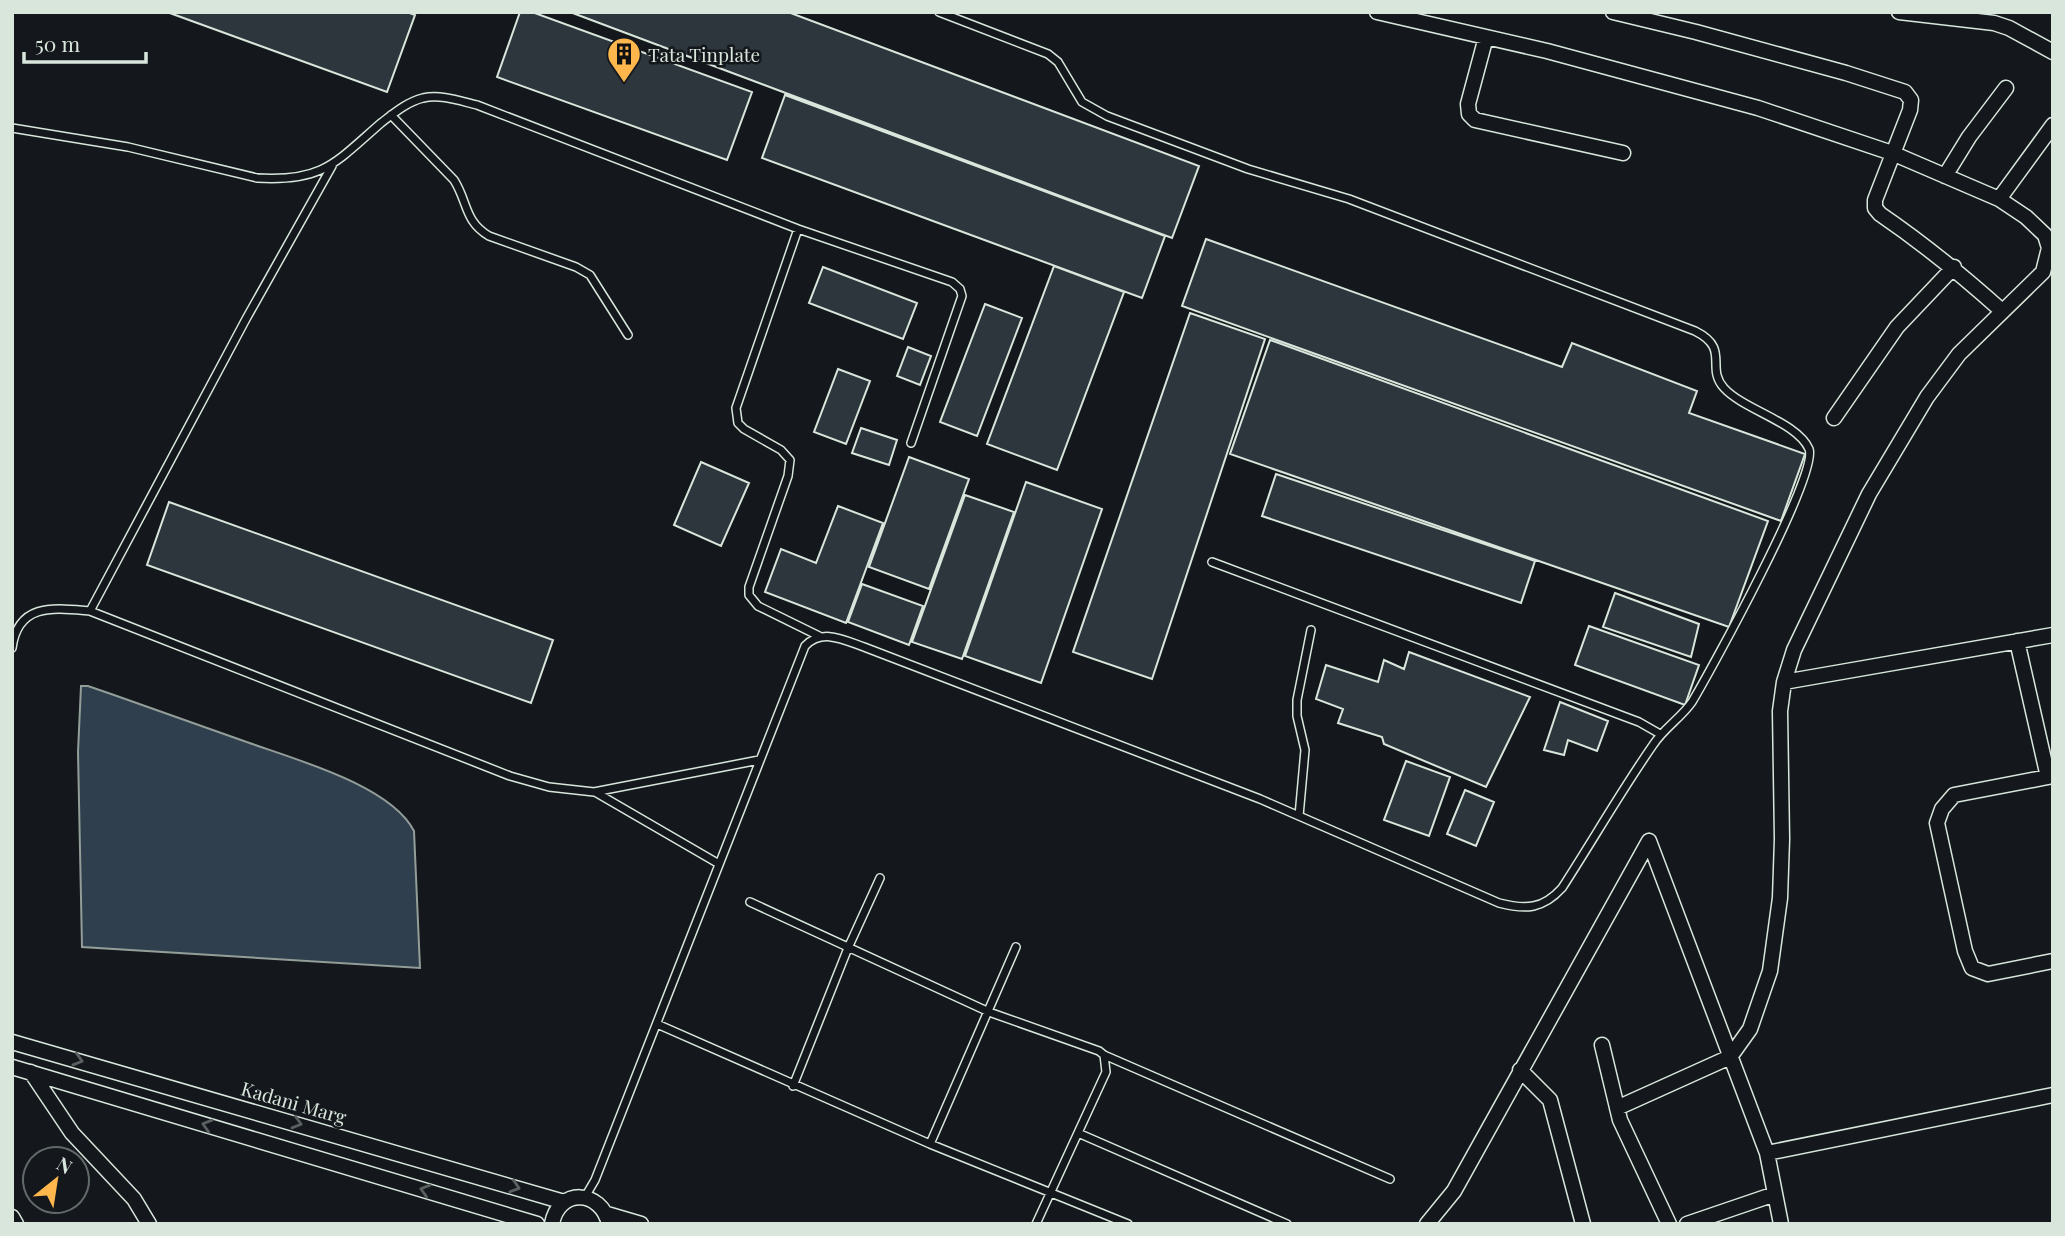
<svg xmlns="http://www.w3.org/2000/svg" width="2065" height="1236" viewBox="0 0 2065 1236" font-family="'Playfair Display',serif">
<rect width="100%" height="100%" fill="#14181c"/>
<!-- water -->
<path fill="#2f3f4d" stroke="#939e99" stroke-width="2" d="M81 686H88L114 695C157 710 199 725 241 740 290 758 390 784 414 831L420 968 82 947 78 752Z"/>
<!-- building -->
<path fill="#2c363c" stroke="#d8e6dc" stroke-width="2" d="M167 12H407L415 15 387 92Z
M520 12H532L752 92 727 160 497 77Z
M570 12H788L1199 166 1172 238Z
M785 95 1165 236 1142 298 762 158Z
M1206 239 1562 367 1572 343 1697 391 1689 413 1805 454 1781 521 1182 306Z
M1054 266 1124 292 1057 470 987 444Z
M823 267 917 303 903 339 809 303Z
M985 304 1022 318 977 436 940 422Z
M1190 313 1265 339 1152 679 1073 652Z
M1270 340 1768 521 1729 627 1230 454Z
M908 347 931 356 920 385 897 376Z
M838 369 870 381 846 444 814 432Z
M861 428 897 440 889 465 852 453Z
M909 457 969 479 929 589 869 567Z
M701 462 749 483 721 546 674 525Z
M1276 474 1535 561 1521 603 1262 516Z
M1026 482 1102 509 1041 683 965 656Z
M965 495 1014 512 962 659 912 642Z
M169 502 553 640 531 703 147 565Z
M838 506 883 523 846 623 765 592 781 549 816 563Z
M862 584 923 606 909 645 848 622Z
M1615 593 1699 624 1691 657 1603 627Z
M1589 626 1699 665 1685 705 1575 665Z
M1409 652 1530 697 1486 787 1384 744 1382 737 1338 723 1343 709 1316 699 1326 665 1378 682 1384 660 1404 669Z
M1560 702 1608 721 1597 751 1568 740 1564 755 1544 750Z
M1406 761 1450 777 1429 836 1384 820Z
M1465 790 1494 802 1476 846 1447 834Z"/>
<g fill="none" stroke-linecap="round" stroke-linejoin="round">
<!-- service casing -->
<g stroke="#d8e6dc" stroke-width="10">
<path id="service" d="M391 115 454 180C468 202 464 221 489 236L576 267 590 275 628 335
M12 128 128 147 257 178C323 182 335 163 381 123 394 113 407 102 423 98 441 94 460 101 477 105L798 229 952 282 960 289 962 296 911 443
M798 229 736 408 738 423 744 429 781 450 790 460 788 476 749 587V595L758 606 819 636
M1212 562 1639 722 1660 734
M90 611 246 319 332 166
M12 648C18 602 55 608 90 611L510 776 549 787 594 792 759 760
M595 792 719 864
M1299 816 1305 750 1297 716V700L1311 630
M750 902 989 1012 1099 1051 1104 1055 1106 1072 1036 1224
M657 1024 930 1144 1128 1224
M1104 1055 1390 1179
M793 1086 848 948 880 878
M1078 1133 1287 1224
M930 1144 1016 947
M585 1197 595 1180 805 646C822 628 844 640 864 647L1260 799 1499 903C1526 910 1543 909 1562 888 1593 840 1621 791 1653 745 1664 728 1681 718 1692 702 1711 670 1819 474 1809 449 1797 422 1744 410 1724 388 1705 367 1731 349 1695 331L1349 199 1248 169 1107 116 1082 102 1058 62 1048 54 939 12"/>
</g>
<!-- minor casing -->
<g stroke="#d8e6dc" stroke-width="17">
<path id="minor" d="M1377 12 1547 51 1758 108 1892 153 1999 199 2026 217 2045 235 2049 248 2043 272 1959 354 1927 397 1869 494 1794 650 1784 682 1780 711 1782 839 1780 898 1770 971 1750 1029 1730 1057 1617 1108
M1613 12 1696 32 1846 73 1905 92 1911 100 1910 110 1875 200V208L1880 214C1924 244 1963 276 2002 311
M1899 12 1994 23 2009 28 2053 52
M1486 37 1468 104 1469 114 1475 120 1623 153
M1945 176 1969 137 2006 88
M1999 199 2053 125
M1834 418 1897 327 1954 267
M2017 641 2048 777
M1784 682 2053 635
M2053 776 1954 795 1942 809 1937 823 1965 951 1972 968 1988 974 2053 961
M1649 841 1767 1153 1781 1224
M12 1042 564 1202
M1602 1045 1620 1120 1669 1224
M12 1067 537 1224
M1520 1070 1550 1100 1583 1224
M31 1072 72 1133 134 1199 149 1224
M1767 1153 2053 1095
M607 1214 641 1224
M12 1217 16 1224
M552 1224C558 1188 601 1189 609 1224
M1427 1224 1454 1191 1649 841
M1687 1224 1775 1194"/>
</g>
<!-- service -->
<use href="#service" stroke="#14181c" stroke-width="7"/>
<!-- minor -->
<use href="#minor" stroke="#14181c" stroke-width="14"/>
</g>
<!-- one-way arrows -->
<defs><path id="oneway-chevron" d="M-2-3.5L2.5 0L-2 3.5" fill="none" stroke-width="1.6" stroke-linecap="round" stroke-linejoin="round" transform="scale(1.75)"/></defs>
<g stroke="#59605f">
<use href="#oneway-chevron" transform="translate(78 1060) rotate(16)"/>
<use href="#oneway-chevron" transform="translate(297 1123) rotate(16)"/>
<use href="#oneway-chevron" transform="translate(207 1125) rotate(-163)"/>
<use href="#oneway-chevron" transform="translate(515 1187) rotate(18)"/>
<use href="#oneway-chevron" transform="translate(425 1190) rotate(-163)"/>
</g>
<!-- icons -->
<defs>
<g id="building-pin" transform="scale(1.75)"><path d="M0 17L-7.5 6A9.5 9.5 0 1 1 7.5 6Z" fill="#ffb74d" stroke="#14181c"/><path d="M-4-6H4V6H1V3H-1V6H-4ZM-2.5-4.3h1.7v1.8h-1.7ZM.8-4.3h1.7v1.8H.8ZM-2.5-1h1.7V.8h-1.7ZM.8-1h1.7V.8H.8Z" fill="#111"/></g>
</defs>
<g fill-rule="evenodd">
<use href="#building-pin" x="624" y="54"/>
</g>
<g text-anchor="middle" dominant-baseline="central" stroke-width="5" stroke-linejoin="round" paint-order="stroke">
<!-- poi labels -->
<g font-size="19" fill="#d8e6dc" stroke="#14181c" text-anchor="start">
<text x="648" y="54">Tata Tinplate</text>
</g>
<!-- street labels -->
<g font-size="19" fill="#d8e6dc" stroke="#14181c">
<text transform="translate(294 1102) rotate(16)">Kadani Marg</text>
</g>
</g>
<!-- border -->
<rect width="2065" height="1236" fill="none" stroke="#d8e6dc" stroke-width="28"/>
<!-- north arrow -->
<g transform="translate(56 1180) rotate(30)"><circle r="33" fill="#14181c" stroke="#626a69" stroke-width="2"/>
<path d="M0-5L12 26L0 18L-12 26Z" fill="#ffb74d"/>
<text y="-10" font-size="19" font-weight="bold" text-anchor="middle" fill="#d8e6dc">N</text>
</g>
<!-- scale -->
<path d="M24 52v10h122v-10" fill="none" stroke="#d8e6dc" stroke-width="3.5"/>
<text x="35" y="52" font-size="21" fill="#d8e6dc" stroke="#14181c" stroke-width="5" paint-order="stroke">50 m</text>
</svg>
